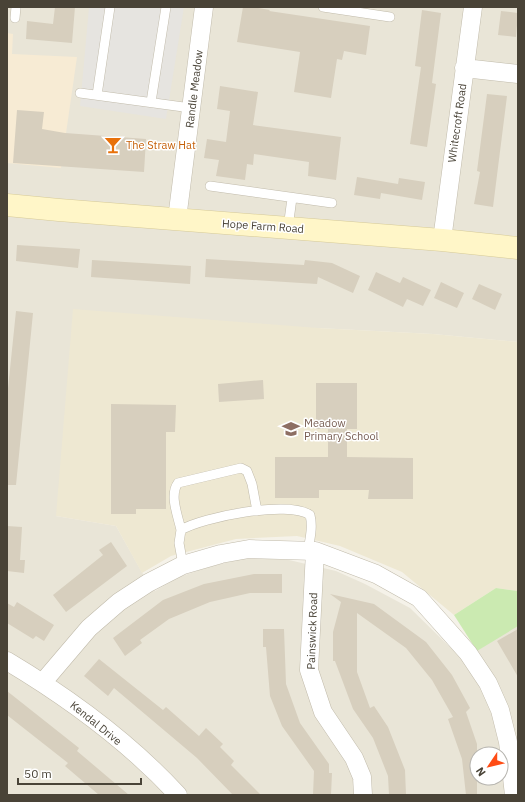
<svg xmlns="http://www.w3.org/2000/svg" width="525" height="802" viewBox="0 0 525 802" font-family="'IBM Plex Sans',sans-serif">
<rect width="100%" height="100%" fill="#f5f2e9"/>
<!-- residential -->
<path fill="#e9e5d7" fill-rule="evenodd" d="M7 7H518V342L433 334 318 328 56 516 116 526 148 583 155 591 179 577 212 566 246 558 289 560 336 571 365 584 410 608 463 660 513 627 518 626V795H7ZM477 754H501V778H477Z"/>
<!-- commercial -->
<path fill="#f7ebd4" d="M7 33 13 34 12 54 77 57 61 168 7 163Z"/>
<!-- education -->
<path fill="#eee8d2" d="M73 309 318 328 433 334 518 342V591L496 588 454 615 402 572 340 546 297 536 236 539 171 556 142 573 116 526 56 516Z"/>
<!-- green -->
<path fill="#cbeab1" d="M496 588 518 591V626L477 651 454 615Z"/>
<!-- parking -->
<path fill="#e6e4e0" d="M89 7H184L166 119 80 106Z"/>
<!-- building -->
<path fill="#d7cfbe" d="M55 7H75L72 43 26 39 27 21 53 24Z
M243 7H253L270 10 269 11 370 26 366 55 344 51 342 60 337 59 331 98 294 92 300 52 237 42Z
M422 10 441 13 432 83 436 84 427 147 410 144 421 67 415 66Z
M501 11 518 13 516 37 498 35Z
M220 86 258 92 253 125 341 137 336 180 308 176 309 162 254 154 253 165 247 164 245 180 216 176 219 160 204 158 207 139 226 142 230 111 217 109Z
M487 94 507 96 493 207 474 204 480 172 477 171Z
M17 110 44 112 42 129 65 133 146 139 144 172 13 163Z
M357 177 398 184 399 178 425 182 422 200 381 193 380 199 354 195Z
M17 245 80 249 78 268 16 261Z
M206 259 304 265 305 260 332 263 360 276 353 293 318 277 317 284 205 277Z
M92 260 191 266 190 284 91 277Z
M376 272 400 283 403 277 431 290 423 306 407 299 403 307 368 290Z
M441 282 464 293 457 308 434 298Z
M479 284 502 294 495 310 472 299Z
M16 311 33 313 16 485H7V398Z
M263 380 264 399 219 402 218 384Z
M316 383H357V429H347V457L413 458V499H368L369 490H319V498H275V457H328V429H316Z
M111 404 176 405 175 432H166V509H136V514H111Z
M7 526 22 527 20 560H25L24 573 7 571Z
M111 542 127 566 66 612 53 595 103 555 99 550Z
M254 574H282V593H250L210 602 169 619 140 640 142 643 125 656 113 638 163 600 204 584Z
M330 594 374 604 426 642 452 675 470 708 466 712 477 744V795H466L462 759 448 719 453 717 432 680 406 648 357 613V672L370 708 374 706 388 727 405 770 406 795H389L388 776 373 738 353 709 335 661H333V632L341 602Z
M17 602 54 625 44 641 36 636 33 639 7 623V603L14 607Z
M263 629H284L286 684 300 723 329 764V773H332L331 795H313L314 771 282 726 270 696 266 647H263Z
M518 629V677L497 641Z
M99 659 163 710 166 707 199 736 206 728 223 744 220 747 234 761 231 765 261 795H233L197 758 114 688 108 696 84 676Z
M7 691 79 748 77 751 129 795H99L65 766 68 763 7 715Z"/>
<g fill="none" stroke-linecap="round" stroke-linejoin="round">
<!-- lane casing -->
<g stroke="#c1bbab" stroke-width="10">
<path id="lane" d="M323 7 390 17
M15 18 16 7
M80 93 191 108
M97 95 110 7
M151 102 166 7
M210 186 332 203
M288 228 292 198
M181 530C178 516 169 495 178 483L241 468 247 471 252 484 257 511
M183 565 179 543 181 530C202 517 289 500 310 515 313 527 310 538 308 551"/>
</g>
<!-- street casing -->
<g stroke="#c1bbab" stroke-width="19">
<path id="street" d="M464 68 518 74
M177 219 204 7
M442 240 473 7
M315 551 309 670 323 712 354 758 362 777 363 795
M7 661C69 698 129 742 178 795
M43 682 89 628 119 602 148 583 183 565 221 554 249 549 315 551 376 574 419 598 468 653 488 683 500 710 508 742 514 795"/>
</g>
<!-- secondary casing -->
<g stroke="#d6ca98" stroke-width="23">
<path id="secondary" d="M7 205 59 210 442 240 518 248"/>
</g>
<!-- lane -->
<use href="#lane" stroke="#fff" stroke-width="9"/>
<!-- street -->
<use href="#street" stroke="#fff" stroke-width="18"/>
<!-- secondary -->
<use href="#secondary" stroke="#fff6c8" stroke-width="22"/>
</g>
<!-- icons -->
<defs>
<g id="bar-bare" transform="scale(1.38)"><path d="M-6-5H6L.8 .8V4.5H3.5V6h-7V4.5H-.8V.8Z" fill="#e8710a" stroke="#fff" stroke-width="2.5" paint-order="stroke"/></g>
<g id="school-bare" transform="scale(1.38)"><path d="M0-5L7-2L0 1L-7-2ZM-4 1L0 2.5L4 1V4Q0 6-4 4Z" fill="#8d6e63" stroke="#fff" stroke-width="2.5" paint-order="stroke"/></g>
</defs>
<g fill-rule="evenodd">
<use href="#bar-bare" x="113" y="145"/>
<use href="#school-bare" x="291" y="429"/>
</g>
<g text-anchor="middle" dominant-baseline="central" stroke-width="3" stroke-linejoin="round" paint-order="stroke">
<!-- street labels -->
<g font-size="11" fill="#494337" stroke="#fff">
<text transform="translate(194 89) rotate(-83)">Randle Meadow</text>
<text transform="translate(457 123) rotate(-82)">Whitecroft Road</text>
<text transform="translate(263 226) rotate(4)">Hope Farm Road</text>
<text transform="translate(312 631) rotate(-88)">Painswick Road</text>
<text transform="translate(96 723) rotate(39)">Kendal Drive</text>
</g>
<!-- food labels -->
<g font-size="11" fill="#c56008" stroke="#fff" text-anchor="start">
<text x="126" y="145">The Straw Hat</text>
</g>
<!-- education labels -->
<g font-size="11" fill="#785e54" stroke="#fff" text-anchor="start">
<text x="304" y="423">Meadow<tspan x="304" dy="13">Primary School</tspan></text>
</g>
</g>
<!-- border -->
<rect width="525" height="802" fill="none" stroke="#494337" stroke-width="16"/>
<!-- north arrow -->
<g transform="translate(489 766) rotate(235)"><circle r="19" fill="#ffffff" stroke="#b6b4af"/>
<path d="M0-3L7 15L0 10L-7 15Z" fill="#ff4c15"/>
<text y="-6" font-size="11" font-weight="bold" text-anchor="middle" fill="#494337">N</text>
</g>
<!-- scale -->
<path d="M18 778v6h123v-6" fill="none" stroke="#494337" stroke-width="2"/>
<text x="24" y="778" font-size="12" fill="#494337" stroke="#ffffff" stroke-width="3" paint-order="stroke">50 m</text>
</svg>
